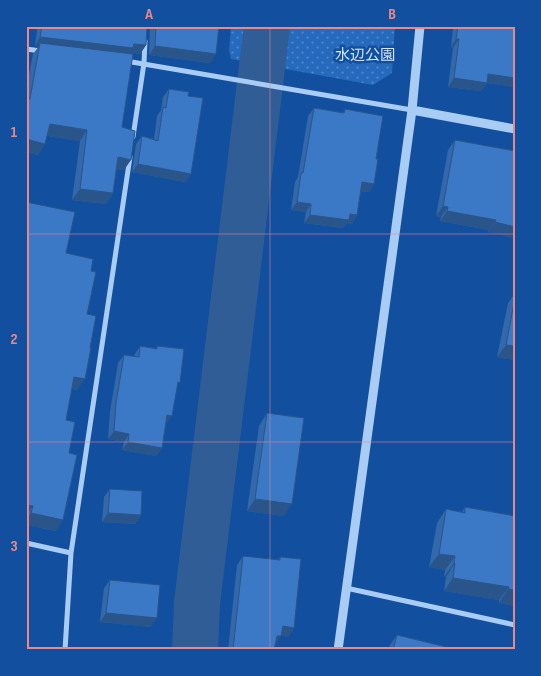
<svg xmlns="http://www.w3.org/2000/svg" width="541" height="676" viewBox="0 0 541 676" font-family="'Sofia Sans Condensed','Noto Sans JP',sans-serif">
<defs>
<pattern id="green-dots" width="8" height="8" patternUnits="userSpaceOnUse" patternTransform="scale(1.25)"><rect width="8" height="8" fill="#256abd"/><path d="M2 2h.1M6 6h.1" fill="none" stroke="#5188ca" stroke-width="1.8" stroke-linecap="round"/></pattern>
</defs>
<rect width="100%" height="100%" fill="#12509f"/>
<!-- green -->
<path fill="url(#green-dots)" d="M231 26H395L392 73 373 85 231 59 229 50Z"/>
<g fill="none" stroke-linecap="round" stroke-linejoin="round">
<!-- river -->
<path stroke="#315d97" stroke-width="46" d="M195 650 197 603 267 26"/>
<!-- minor -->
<path stroke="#a9ccf4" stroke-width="5" d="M26 49 41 51
M126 61 412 110
M133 137 144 63 145 41
M26 543 71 553
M346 588 515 625
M65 650 71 553 130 157"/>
<!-- tertiary -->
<path stroke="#a9ccf4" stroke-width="9" d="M412 110 515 129
M338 650 412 110 420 26"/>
</g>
<!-- wall -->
<path fill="#3368aa" d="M26 26H147L146 45 140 54 130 52 129 54 122 127 124 170 116 169 113 193 106 204 72 200 80 141 47 136 38 155 26 152V89L33 54 39 46H35L37 30Z
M150 26H219L210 63 149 55Z
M454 26H515V87L487 83 481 91 448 87 453 48 451 47 453 28Z
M169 89 188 96 191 174 185 182 132 172 136 144 142 136 154 139 157 116 161 110 163 97Z
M314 108 343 113 345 109 376 159 374 184 369 192 361 191 357 215 352 224 347 223 343 228 304 223 306 212 291 210 295 182 298 177 308 116Z
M455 140 515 238 488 232 489 230 440 221 441 217 436 216 448 150Z
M26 202 66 253 91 271 87 314 77 390 72 389 66 420 69 453 56 531 26 525Z
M515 293V360L497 357 508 303Z
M140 346 156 348 157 346 177 387 166 424 162 448 156 456 122 450 124 442 108 439 110 411 118 363 124 355 134 356 135 354Z
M267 413 284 516 247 511 259 426Z
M110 489 141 515 135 524 102 522 104 497Z
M465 507 515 516V606L499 603V600L444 591 446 577H444L445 570 429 567 437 523 446 509 462 512Z
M243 556 278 560 280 557 294 628 288 637 281 635 275 644 274 650H228L237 565Z
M110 580 151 627 100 622 104 588Z
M397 635 455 650H389L390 645Z"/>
<!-- shaded-wall -->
<path fill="#29558b" d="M26 26H40L37 30 26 28Z
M40 37 134 44 146 45 140 54 130 52 127 57 40 43 39 46H35Z
M456 39H459L453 48 451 47Z
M155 46 216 54 210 63 149 55Z
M488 74 515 78V87L487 83 481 91 448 87 454 78Z
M50 124 87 130 80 141 42 135Z
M26 139 45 144 38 155 26 152Z
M118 157 131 160 124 170 110 168Z
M138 164 191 174 185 182 132 172Z
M362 182 374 184 369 192 356 191Z
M80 189 113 193 106 204 72 200Z
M297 202 311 204 306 212 291 210Z
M443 206 448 207 441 217 436 216Z
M447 211 496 220 489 230 440 221Z
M350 214 357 215 352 224 347 223 343 228 304 223 310 215Z
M495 222 515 227V238L488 232Z
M506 345 515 346V360L497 357Z
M74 377 85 379 77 390 67 388Z
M167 415 172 416 166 424 162 423Z
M114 431 129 434 124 442 108 439Z
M128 442 162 448 156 456 122 450Z
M255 499 292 504 284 516 247 511Z
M26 505 33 506 26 515Z
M31 513 63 520 56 531 26 525V520Z
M108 513 141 515 135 524 102 522Z
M439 554 455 556 445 570 429 567Z
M454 563H455L446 577H444Z
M453 578 509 587 499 600 444 591Z
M508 589 515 590V606L499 603Z
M106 613 157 618 151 627 100 622Z
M283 626 294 628 288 637 276 635Z
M277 636H281L275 645Z"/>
<!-- building -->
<path fill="#3b79c6" stroke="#29558b" d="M42 26H147L146 45 134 44 133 48 40 37Z
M156 26H219L216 54 155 46Z
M458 26H515V78L488 74 487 83 454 78 459 39H456Z
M40 43 133 54 122 127 135 131 131 160 118 157 113 193 80 189 87 130 50 124 45 144 26 139V98L30 99Z
M169 89 189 92 188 96 203 98 191 174 138 164 142 136 158 141 163 107 166 108Z
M314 108 344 113 345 109 383 116 376 159H378L374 184 362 182 357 215 350 214 349 220 310 215 311 204 297 202 301 173H303Z
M455 140 515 151V227L495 222 496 220 447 211 448 207 443 206Z
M26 202 75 212 66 253 93 259 91 271 96 272 87 314 96 316 90 348H91L85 379 74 377 66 420 75 422 69 453 77 455 63 520 31 513 33 506 26 505Z
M515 298V346L506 345Z
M140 346 157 349V346L184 349 180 383 178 382 172 416 167 415 162 448 128 442 129 434 114 431 116 403 124 355 139 357Z
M267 413 304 418 292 504 255 499Z
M110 489 142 491 141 515 108 513Z
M465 507 515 516V590L508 589 509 587 453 578 455 563H454L455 556 439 554 446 509 465 513Z
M243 556 280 560V557L301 559 294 628 283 626 281 636H277L274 650H233Z
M110 580 160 585 157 618 106 613Z
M397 635 455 649V650H393Z"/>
<!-- grid -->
<path fill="none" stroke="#e88989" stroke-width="1" stroke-opacity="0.55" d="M270 26V650M26 234H515M26 442H515"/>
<g text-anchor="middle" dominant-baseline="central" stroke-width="5" stroke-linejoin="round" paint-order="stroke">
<!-- park labels -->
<g font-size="15" fill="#d2e6fe" stroke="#12509f">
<text x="365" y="55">水辺公園</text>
</g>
</g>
<!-- border -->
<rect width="541" height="676" fill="none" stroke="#12509f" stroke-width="55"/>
<rect x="28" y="28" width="486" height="620" fill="none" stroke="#e88989" stroke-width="2"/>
<g font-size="16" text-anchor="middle" font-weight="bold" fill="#e88989">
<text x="149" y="19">A</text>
<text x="392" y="19">B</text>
<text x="14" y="137">1</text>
<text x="14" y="344">2</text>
<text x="14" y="551">3</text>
</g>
</svg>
